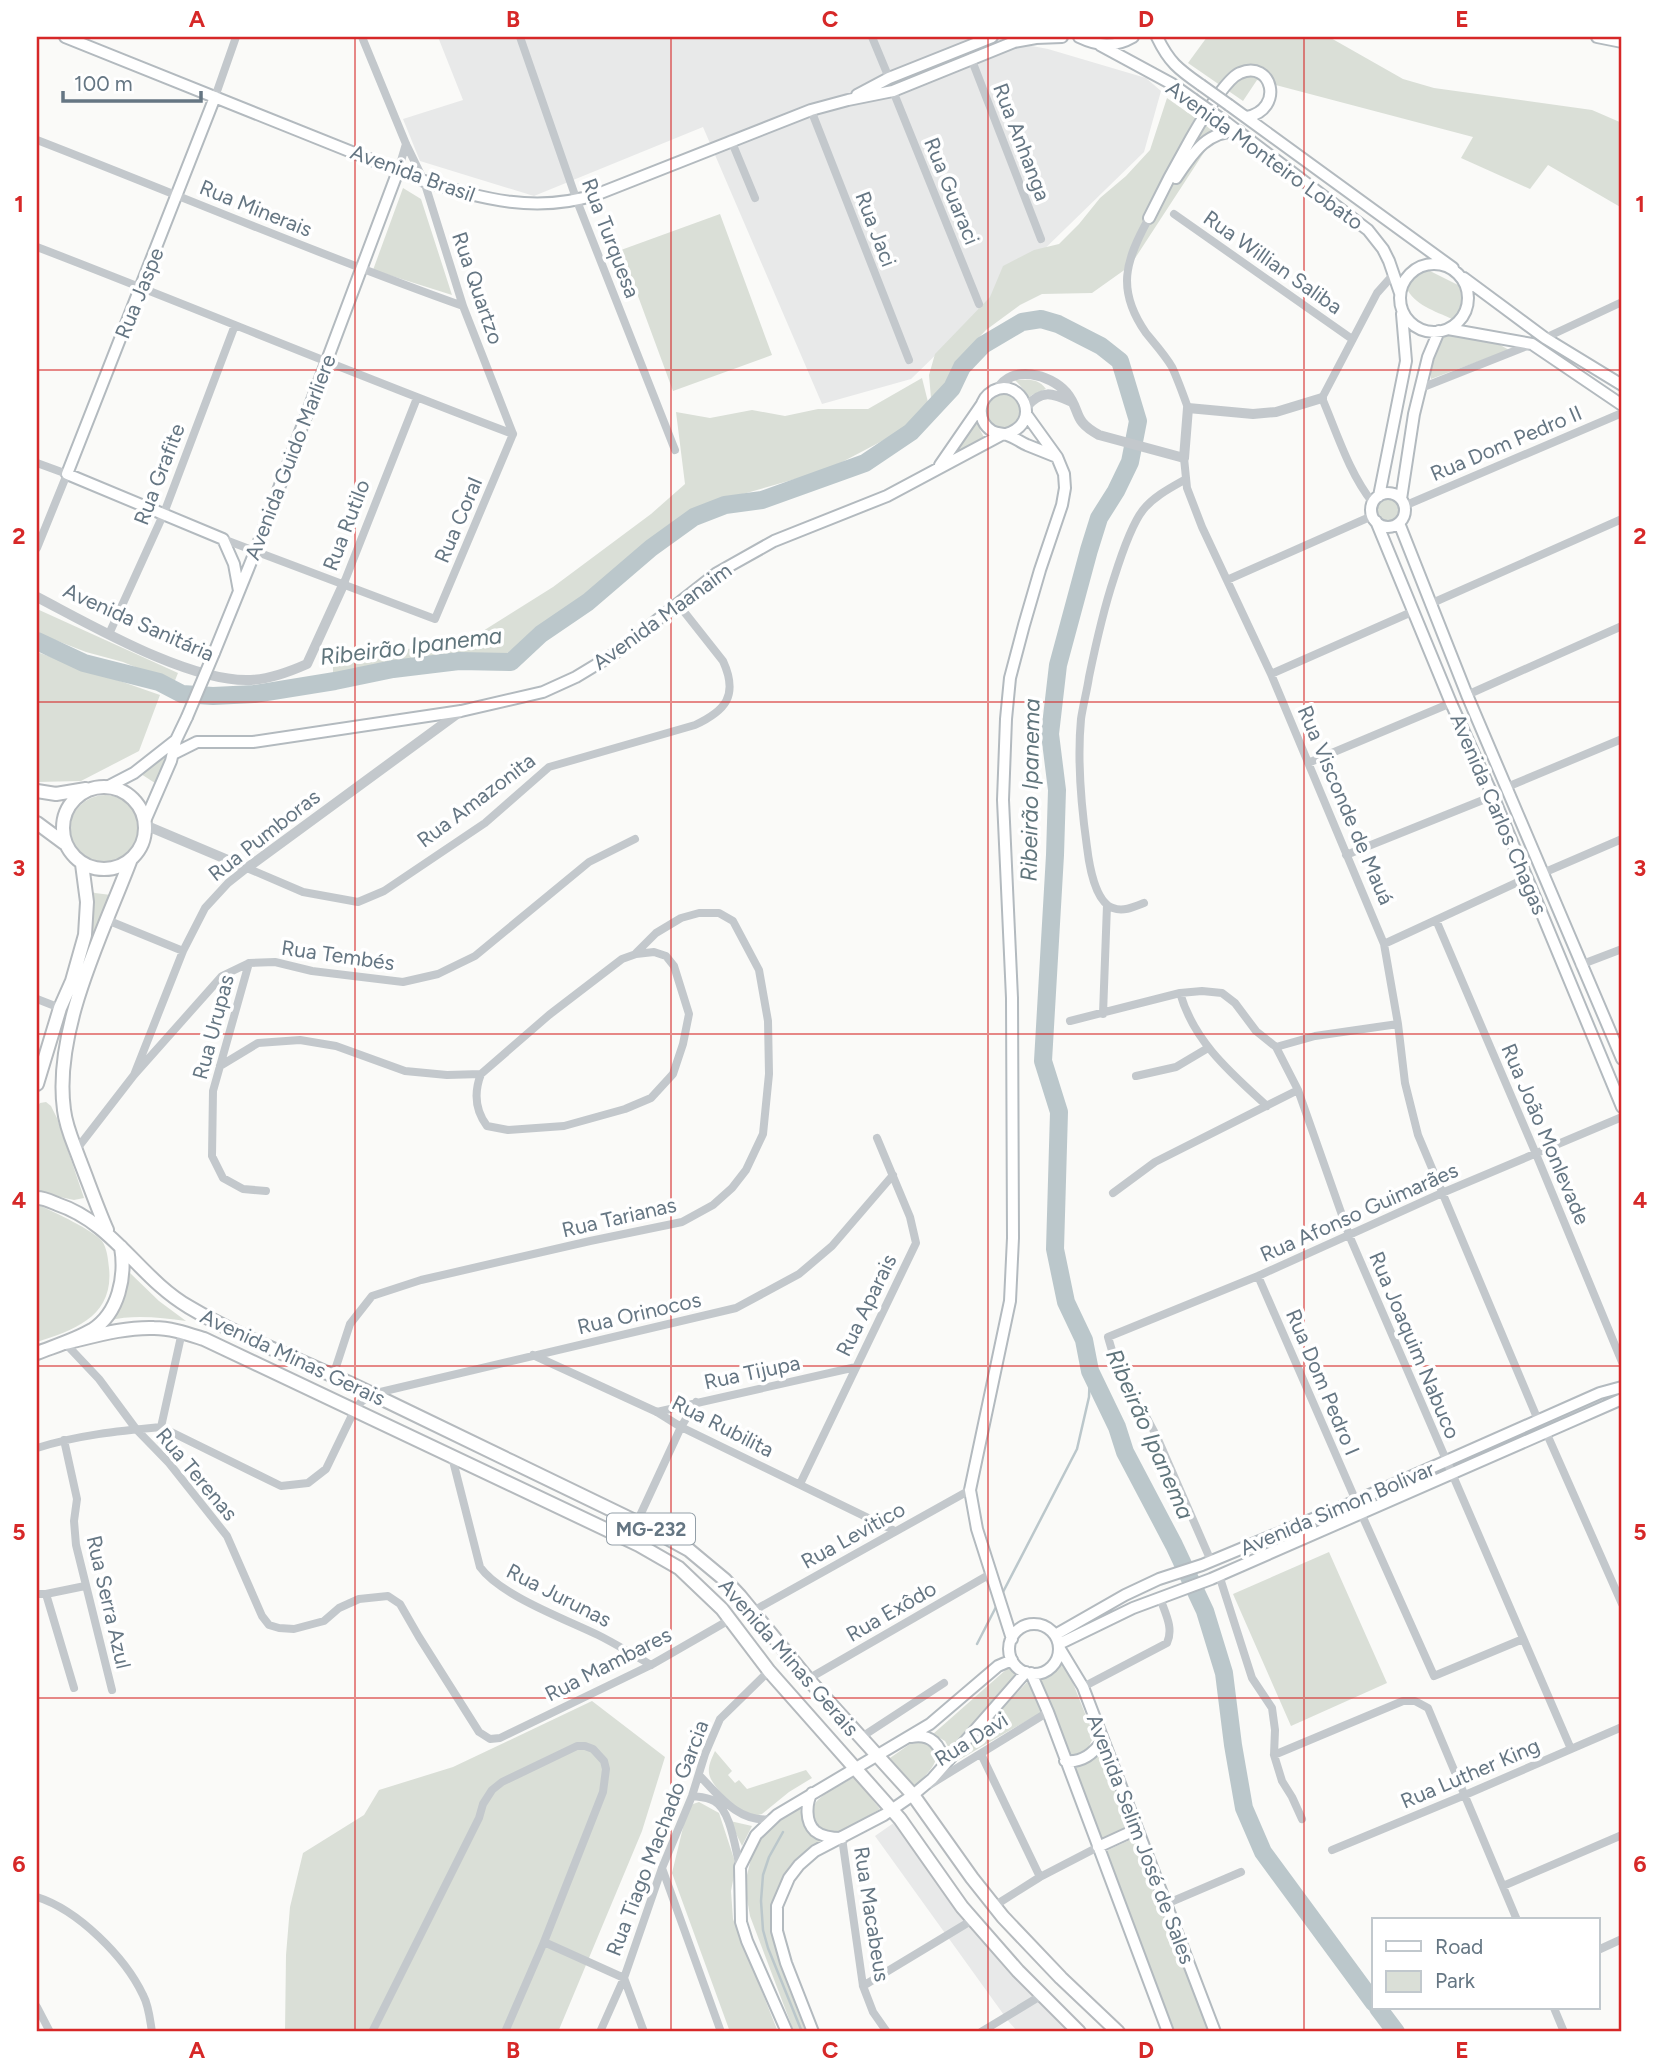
<svg xmlns="http://www.w3.org/2000/svg" width="1659" height="2069" viewBox="0 0 1659 2069" font-family="Figtree,sans-serif">
<rect width="100%" height="100%" fill="#fafaf8"/>
<!-- built -->
<path fill="#e8e9e9" d="M438 37H1007L1010 42 1048 49 1146 78 1161 91 1144 152 911 379 822 404 703 127 534 196 420 161 403 119 463 100Z
M895 1822 1079 2032H1018L1009 2022 875 1836Z"/>
<!-- green -->
<path fill="#dadfd7" d="M1207 37H1329L1403 79 1434 88 1592 110 1622 123V208L1548 165 1530 189 1461 158 1473 137 1257 80 1243 101 1188 63Z
M1167 98 1218 134H1216L1130 266 1092 293 1042 294 1020 305 986 330 963 354 942 393 931 398 929 375 935 354 990 297 1003 266 1034 250 1059 244 1079 224 1100 198 1126 176 1150 150Z
M403 188 421 199 452 295 373 270Z
M720 214 772 355 673 391 621 250Z
M1426 269 1464 288C1466 299 1463 307 1458 317L1452 319C1435 311 1414 305 1406 287 1411 277 1415 274 1426 269Z
M1446 333 1495 342 1509 350 1431 379 1430 365 1442 335Z
M922 378 928 402 901 431 827 470 694 508 603 582 506 654 333 673V659L467 641 553 587 651 514 685 484 676 412 710 418 752 410 785 416 818 409H868Z
M1015 380C1028 380 1038 378 1046 389L1032 395 1027 399 1026 392Z
M1007 393C1021 401 1023 408 1018 424L1001 431 986 421 985 403 995 394Z
M979 420 980 430 985 439 980 443 951 455 967 431Z
M1375 510a13 13 0 1 1 26 0a13 13 0 1 1-26 0Z
M37 609 178 673 174 683 123 662 86 652 42 635 37 632Z
M37 652 160 695 139 751 81 781 37 782Z
M172 748 158 785 141 774 159 761Z
M70 830a35 35 0 1 1 70 0a35 35 0 1 1-70 0Z
M89 890 95 893 111 895 91 945 93 908Z
M46 1102 51 1106 57 1118 84 1198 74 1200 37 1192V1107L40 1103Z
M40 1206C53 1211 94 1231 102 1241 107 1248 108 1259 109 1268 114 1316 75 1330 37 1342V1207Z
M130 1273 159 1301 186 1321C160 1318 134 1314 108 1321L125 1291Z
M1329 1552 1387 1683 1291 1726 1233 1594Z
M1017 1660 1022 1670 950 1750 945 1741 933 1734Z
M1065 1663 1094 1736 1086 1752 1072 1756 1069 1753 1038 1678Z
M1029 1680 1042 1712 950 1765Z
M592 1701 665 1757 642 1831 558 2032H285L286 1955 290 1907 303 1853 364 1815 379 1790 453 1767Z
M921 1742C952 1753 928 1773 915 1786L890 1758 910 1744Z
M1102 1746 1129 1826 1101 1840 1073 1768C1088 1765 1094 1758 1102 1746Z
M715 1751 732 1771 728 1775 735 1783 739 1780 747 1789 806 1770 812 1778 789 1792 762 1814C756 1816 751 1816 745 1813 734 1807 710 1785 709 1773 708 1765 712 1758 715 1751Z
M854 1777 880 1809 839 1833H832L818 1827C815 1820 812 1811 815 1804 819 1795 845 1783 854 1777Z
M699 1802 719 1813 736 1865 731 1891 733 1919 778 2032H730L672 1873 687 1811 693 1804Z
M800 1806C802 1824 808 1830 822 1840 811 1848 797 1856 789 1867 781 1880 773 1898 771 1913 768 1945 795 2001 806 2032H794L750 1916 747 1899 746 1879 755 1843 770 1824Z
M730 1821 752 1826 742 1846Z
M1136 1837 1210 2032H1174L1106 1851Z"/>
<g fill="none" stroke-linecap="round" stroke-linejoin="round">
<!-- stream -->
<path stroke="#bbc7cb" stroke-width="2.5" d="M1002 1594 1077 1449 1089 1397 1090 1371
M977 1644 998 1603
M783 1832 769 1857 763 1875 761 1901 763 1930 768 1948 802 2032"/>
<!-- river -->
<path stroke="#bbc7cb" stroke-width="18" d="M37 641 84 663 159 682 182 694 213 696 254 694 335 681 393 669 459 661 511 662 541 634 588 602 651 548 694 517 725 505 762 500 865 463 911 432 952 388 962 367 983 345 1022 322 1041 319 1058 324 1101 346 1120 361 1138 421 1130 462 1116 491 1099 518 1089 550 1058 665 1050 734 1057 790 1055 855 1043 1061 1059 1112 1055 1249 1066 1302 1084 1340 1090 1371 1117 1427 1125 1452 1174 1545 1205 1611 1224 1673 1233 1745 1244 1808 1263 1852 1374 2003
M1378 2008 1396 2032"/>
<!-- secondary casing -->
<g stroke="#b3babf" stroke-width="14">
<path id="secondary" d="M65 37 424 181C484 199 536 214 598 194L811 110 848 100 893 91 1014 42 1036 38 1062 37
M1079 37C1098 46 1114 48 1133 37
M1157 37C1169 62 1178 69 1201 85
M1597 37 1622 42
M1100 45 1172 84 1193 99
M857 95 889 78 992 37
M215 97 67 474 223 539 234 564 239 591
M1229 105 1453 268
M1227 123 1368 230 1383 249 1389 261 1400 293
M1176 178C1193 153 1206 131 1239 131
M1149 218C1162 191 1217 82 1240 73 1272 59 1285 109 1247 117
M1400 298a34 34 0 1 1 68 0a34 34 0 1 1-68 0Z
M1464 278 1545 338 1622 385
M1448 329 1532 344 1622 405
M1006 434C1044 423 1021 376 993 391 986 395 982 401 981 408 980 417 984 426 992 431 997 434 1002 433 1007 435 1014 437 1020 442 1027 445 1037 449 1047 453 1057 457
M940 465 982 404
M1371 510a17 17 0 1 1 34 0a17 17 0 1 1-34 0Z
M1379 496 1406 361 1402 314
M1401 499 1414 414 1428 357 1439 331
M1376 521 1451 703 1493 796 1622 1107
M1399 523 1467 695 1622 1059
M214 653 255 552 398 171
M173 754 197 742H253L461 711 543 692 576 677 614 654 717 573 774 541 887 496 1003 434
M107 787 134 773 176 740
M145 821 171 761 176 740 187 717
M1009 1649a25 25 0 1 1 50 0a25 25 0 1 1-50 0Z
M1055 1635 1125 1595 1159 1579 1202 1565 1356 1501 1600 1393 1622 1387
M1012 1639 977 1529 970 1490 1010 1301 1013 1238 1012 998 1003 800 1006 719 1010 678 1024 625 1040 570 1062 505 1065 488 1064 474 1057 457 1026 414
M1059 1644 1133 1608 1211 1579 1622 1399
M1060 1649 1083 1687 1215 2032
M1031 1673 1048 1712 1168 2032
M911 1737C932 1733 940 1745 945 1764
M1065 1761C1083 1763 1093 1753 1103 1741
M812 1793C806 1803 805 1822 815 1831 822 1837 833 1838 842 1838
M1098 1847 1137 1829
M787 2032 747 1941 741 1922 740 1867 756 1835 777 1815 930 1724 998 1666 1012 1660
M813 2032 786 1963 777 1931V1906L789 1878 799 1865 815 1851 884 1815 913 1795 932 1779 1026 1672"/>
</g>
<!-- primary casing -->
<g stroke="#b5babe" stroke-width="16">
<path id="primary" d="M63 828a41 41 0 1 1 82 0a41 41 0 1 1-82 0Z
M37 791 56 794 86 789
M37 823 64 843
M37 1084 60 1008 72 981 85 935 87 902 82 864
M37 1198C44 1198 50 1201 57 1204 114 1223 139 1278 189 1307 246 1341 312 1364 372 1394 464 1439 557 1483 649 1528L689 1550 725 1580 740 1596 808 1679 913 1795 972 1878 1003 1917 1061 1978 1118 2032
M107 1230C97 1207 89 1184 80 1161 74 1144 66 1128 64 1110 53 1030 103 933 131 859
M65 1343C95 1336 124 1327 154 1328 171 1328 188 1334 204 1339L639 1545 679 1568 722 1609 769 1671 900 1819 962 1907 1018 1971 1079 2032
M37 1353C55 1346 75 1340 92 1330 119 1313 126 1276 121 1247"/>
</g>
<!-- minor -->
<path stroke="#c3c8cc" stroke-width="8" d="M362 37 406 144 424 181 463 306 513 434
M520 37 577 201 675 450
M872 37 889 78
M971 58 1041 239
M893 91 979 304
M215 97 236 37
M811 110 909 360
M37 140C179 195 319 255 463 306
M731 140 755 198
M398 171 406 144
M1174 214 1352 339
M1149 218C1125 261 1116 290 1146 333 1155 344 1165 355 1172 367 1178 380 1183 394 1188 408
M37 247C196 308 353 374 513 434
M1545 338 1622 302
M1421 388 1532 344
M1184 458 1187 488 1202 527 1271 674 1384 944 1398 1024 1405 1083 1418 1135 1538 1420
M37 463 67 474 37 548
M1373 503C1349 473 1337 433 1322 398L1377 293 1393 275
M1404 506 1622 413
M223 539 435 619 513 434
M1227 580 1372 516
M344 583 417 398
M1430 604 1622 519
M109 634 164 513 235 325
M1271 674 1414 611
M1467 695 1622 626
M1308 763 1451 703
M1507 787 1622 739
M1346 855 1493 796
M1543 873 1622 839
M1144 903C1134 907 1123 912 1113 908 1095 902 1089 864 1087 847 1081 805 1077 761 1081 719 1083 705 1087 691 1089 677 1096 643 1103 611 1114 578 1120 559 1131 525 1143 510 1154 496 1172 487 1186 479
M107 920 183 951
M1436 920 1536 1154 1622 1362
M1384 944 1527 878
M249 963 213 1091 212 1156 223 1178 243 1189 266 1191
M1580 965 1622 949
M1180 993C1194 1042 1231 1073 1267 1106
M37 999 60 1008
M1103 1014 1107 905
M1070 1021 1180 993 1202 991 1222 993 1235 1003 1256 1031 1276 1047 1298 1090 1349 1235 1571 1749
M1276 1047 1315 1036 1398 1024
M220 1066 258 1043 300 1040 336 1046 405 1071 447 1075 481 1074 549 1015 622 959 636 954 654 952 666 956 674 966 689 1014 683 1044 673 1074 651 1098 625 1109 564 1126 508 1130 487 1126C475 1110 474 1092 481 1074
M134 1075 183 951 205 908 228 883 247 868 303 892 358 902 384 891 485 823 549 767 695 725C725 711 739 696 723 661L678 604
M1136 1076 1176 1067 1208 1048
M76 1150 134 1075 222 976 249 963 275 962 312 971 403 982 438 974 475 956 589 862 635 839
M1113 1193 1155 1162 1298 1090
M1258 1276 1356 1501
M65 1343 99 1379 136 1429 169 1463 227 1536 262 1616 269 1625 279 1628 294 1629 324 1621 339 1608 359 1599 388 1596 400 1604 419 1637 479 1732 490 1739 500 1738 651 1665 731 1619
M533 1355 657 1412 681 1427 895 1531
M333 1376 350 1324 372 1296 421 1280 590 1241 682 1222 713 1205 732 1188 746 1170 763 1134 769 1074 768 1021 759 970 733 921 719 913H699L681 918 656 933 636 953
M657 1412 856 1367
M161 1427 281 1486 308 1483 326 1469 354 1411 361 1402 372 1394 736 1308 799 1274 832 1246 893 1175
M161 1427 182 1332
M1546 1432 1622 1604
M64 1440 77 1499 74 1521 76 1545 112 1690
M37 1448C78 1435 118 1431 161 1427
M452 1457 480 1567C500 1595 565 1619 598 1635 616 1644 634 1655 651 1665
M800 1484 916 1243 910 1217 877 1138
M1361 1513 1434 1676 1523 1639
M637 1522 681 1427 696 1402
M1211 1561 1157 1437 1113 1354 1108 1337 1258 1276 1442 1193 1622 1117
M1219 1575 1252 1678 1272 1708 1275 1730 1274 1755 1282 1781 1292 1797 1302 1819
M37 1594H46L74 1688
M46 1594 85 1586
M753 1611 970 1490
M808 1679 992 1573
M1083 1687 1167 1643C1174 1628 1165 1613 1160 1598
M860 1738 944 1683
M981 1754 1040 1877
M1274 1755 1403 1701H1415L1428 1708 1517 1920
M699 1775C720 1797 739 1823 771 1819
M931 1784 1048 1712
M692 1796C699 1797 707 1797 714 1801 731 1810 735 1849 740 1867
M842 1838 863 1986 873 2012 887 2032
M1332 1850 1465 1795 1622 1727
M662 1868 721 2032
M1503 1886 1622 1835
M37 1897C78 1910 125 1957 143 1995 149 2006 150 2020 152 2032
M1166 1904 1241 1872
M994 1906 1040 1877 1098 1847
M544 1942 624 1978 644 2032
M1598 1950 1622 1939
M863 1986 974 1919
M37 2007 50 2032
M1554 2008 1564 2032
M372 2032 479 1818 483 1804 492 1790 502 1782 577 1746H585L593 1749 604 1761 606 1769 603 1792 544 1942 505 2032
M600 2032 624 1978 662 1868 692 1796 705 1754 720 1719 769 1671
M981 2032 1042 1995"/>
<!-- tertiary -->
<path stroke="#c3c8cc" stroke-width="10" d="M998 389C1012 364 1050 374 1066 392 1082 411 1071 420 1099 435L1184 458 1188 408 1253 414 1276 412 1322 398
M1026 407C1042 389 1052 393 1072 402
M37 597C91 625 190 683 251 680 271 679 289 672 307 664L344 583
M145 825 247 868 461 711"/>
<!-- secondary -->
<use href="#secondary" stroke="#fff" stroke-width="10"/>
<!-- primary -->
<use href="#primary" stroke="#fff" stroke-width="12"/>
<!-- secondary-bridge casing -->
<g stroke="#b3babf" stroke-width="14" stroke-linecap="butt">
<path id="secondary-bridge" d="M1201 85 1229 105
M1193 99 1227 123
M187 717 214 653"/>
</g>
<!-- secondary-bridge -->
<use href="#secondary-bridge" stroke="#fff" stroke-width="10"/>
</g>
<!-- grid -->
<path fill="none" stroke="#d62828" stroke-width="2" stroke-opacity="0.55" d="M355 37V2032M671 37V2032M988 37V2032M1304 37V2032M37 370H1622M37 702H1622M37 1034H1622M37 1366H1622M37 1698H1622"/>
<g text-anchor="middle" dominant-baseline="central" stroke-width="7" stroke-linejoin="round" paint-order="stroke">
<!-- shield labels -->
<rect fill="#fff" stroke="#939fa8" stroke-width="2" x="607" y="1513.5" width="88" height="31" rx="5"/>
<g font-size="19" font-weight="bold" fill="#657683">
<text x="651" y="1529">MG-232</text>
</g>
<!-- street labels -->
<g font-size="21" fill="#657683" stroke="#fff">
<text transform="translate(1022 142) rotate(69)">Rua Anhanga</text>
<text transform="translate(1265 155) rotate(36)">Avenida Monteiro Lobato</text>
<text transform="translate(413 173) rotate(20)">Avenida Brasil</text>
<text transform="translate(952 191) rotate(68)">Rua Guaraci</text>
<text transform="translate(256 208) rotate(22)">Rua Minerais</text>
<text transform="translate(876 229) rotate(69)">Rua Jaci</text>
<text transform="translate(611 238) rotate(69)">Rua Turquesa</text>
<text transform="translate(1273 262) rotate(35)">Rua Willian Saliba</text>
<text transform="translate(478 288) rotate(71)">Rua Quartzo</text>
<text transform="translate(139 293) rotate(-68)">Rua Jaspe</text>
<text transform="translate(1506 443) rotate(-23)">Rua Dom Pedro II</text>
<text transform="translate(290 457) rotate(-69)">Avenida Guido Marliere</text>
<text transform="translate(159 474) rotate(-69)">Rua Grafite</text>
<text transform="translate(458 520) rotate(-67)">Rua Coral</text>
<text transform="translate(346 525) rotate(-69)">Rua Rutilo</text>
<text transform="translate(662 616) rotate(-36)">Avenida Maanaim</text>
<text transform="translate(139 622) rotate(24)">Avenida Sanitária</text>
<text transform="translate(476 800) rotate(-37)">Rua Amazonita</text>
<text transform="translate(1346 805) rotate(67)">Rua Visconde de Mauá</text>
<text transform="translate(1499 814) rotate(67)">Avenida Carlos Chagas</text>
<text transform="translate(264 835) rotate(-38)">Rua Pumboras</text>
<text transform="translate(338 955) rotate(8)">Rua Tembés</text>
<text transform="translate(213 1027) rotate(-75)">Rua Urupas</text>
<text transform="translate(1546 1134) rotate(67)">Rua João Monlevade</text>
<text transform="translate(1359 1212) rotate(-24)">Rua Afonso Guimarães</text>
<text transform="translate(619 1217) rotate(-13)">Rua Tarianas</text>
<text transform="translate(866 1305) rotate(-64)">Rua Aparais</text>
<text transform="translate(639 1313) rotate(-13)">Rua Orinocos</text>
<text transform="translate(1415 1345) rotate(67)">Rua Joaquim Nabuco</text>
<text transform="translate(293 1357) rotate(25)">Avenida Minas Gerais</text>
<text transform="translate(752 1372) rotate(-12)">Rua Tijupa</text>
<text transform="translate(1323 1382) rotate(67)">Rua Dom Pedro I</text>
<text transform="translate(723 1426) rotate(27)">Rua Rubilita</text>
<text transform="translate(197 1474) rotate(50)">Rua Terenas</text>
<text transform="translate(1337 1508) rotate(-23)">Avenida Simon Bolivar</text>
<text transform="translate(853 1535) rotate(-29)">Rua Levitico</text>
<text transform="translate(559 1595) rotate(27)">Rua Jurunas</text>
<text transform="translate(109 1602) rotate(77)">Rua Serra Azul</text>
<text transform="translate(891 1611) rotate(-30)">Rua Exôdo</text>
<text transform="translate(789 1657) rotate(49)">Avenida Minas Gerais</text>
<text transform="translate(608 1664) rotate(-27)">Rua Mambares</text>
<text transform="translate(971 1739) rotate(-32)">Rua Davi</text>
<text transform="translate(1470 1773) rotate(-23)">Rua Luther King</text>
<text transform="translate(657 1838) rotate(-69)">Rua Tiago Machado Garcia</text>
<text transform="translate(1141 1839) rotate(69)">Avenida Selim José de Sales</text>
<text transform="translate(872 1914) rotate(81)">Rua Macabeus</text>
</g>
<!-- water labels -->
<g font-size="23" font-style="italic" fill="#60757c" stroke="#fff">
<text transform="translate(411 646) rotate(-7)">Ribeirão Ipanema</text>
<text transform="translate(1030 790) rotate(-89)">Ribeirão Ipanema</text>
<text transform="translate(1150 1434) rotate(66)">Ribeirão Ipanema</text>
</g>
</g>
<!-- border -->
<rect width="1659" height="2069" fill="none" stroke="#ffffff" stroke-width="77"/>
<!-- legend -->
<rect x="1372" y="1918" width="228" height="91" fill="#ffffff" stroke="#c1c8cd" stroke-width="2"/>
<rect x="1386" y="1941" width="35" height="10" fill="#ffffff" stroke="#c1c8cd" stroke-width="2"/>
<text x="1435" y="1954" font-size="21" fill="#657683">Road</text>
<rect x="1386" y="1971" width="35" height="21" fill="#dadfd7" stroke="#c1c8cd" stroke-width="2"/>
<text x="1435" y="1988" font-size="21" fill="#657683">Park</text>
<!-- scale -->
<path d="M63 91v10h138v-10" fill="none" stroke="#657683" stroke-width="3.5"/>
<text x="74" y="91" font-size="21" fill="#657683" stroke="#ffffff" stroke-width="5" paint-order="stroke">100 m</text>
<rect x="38" y="38" width="1582" height="1992" fill="none" stroke="#d62828" stroke-width="2.5"/>
<g font-size="23" text-anchor="middle" font-weight="bold" fill="#d62828">
<text x="197" y="27">A</text>
<text x="513" y="27">B</text>
<text x="830" y="27">C</text>
<text x="1146" y="27">D</text>
<text x="1462" y="27">E</text>
<text x="19" y="212">1</text>
<text x="1640" y="212">1</text>
<text x="19" y="544">2</text>
<text x="1640" y="544">2</text>
<text x="19" y="876">3</text>
<text x="1640" y="876">3</text>
<text x="19" y="1208">4</text>
<text x="1640" y="1208">4</text>
<text x="19" y="1540">5</text>
<text x="1640" y="1540">5</text>
<text x="19" y="1872">6</text>
<text x="1640" y="1872">6</text>
<text x="197" y="2058">A</text>
<text x="513" y="2058">B</text>
<text x="830" y="2058">C</text>
<text x="1146" y="2058">D</text>
<text x="1462" y="2058">E</text>
</g>
</svg>
